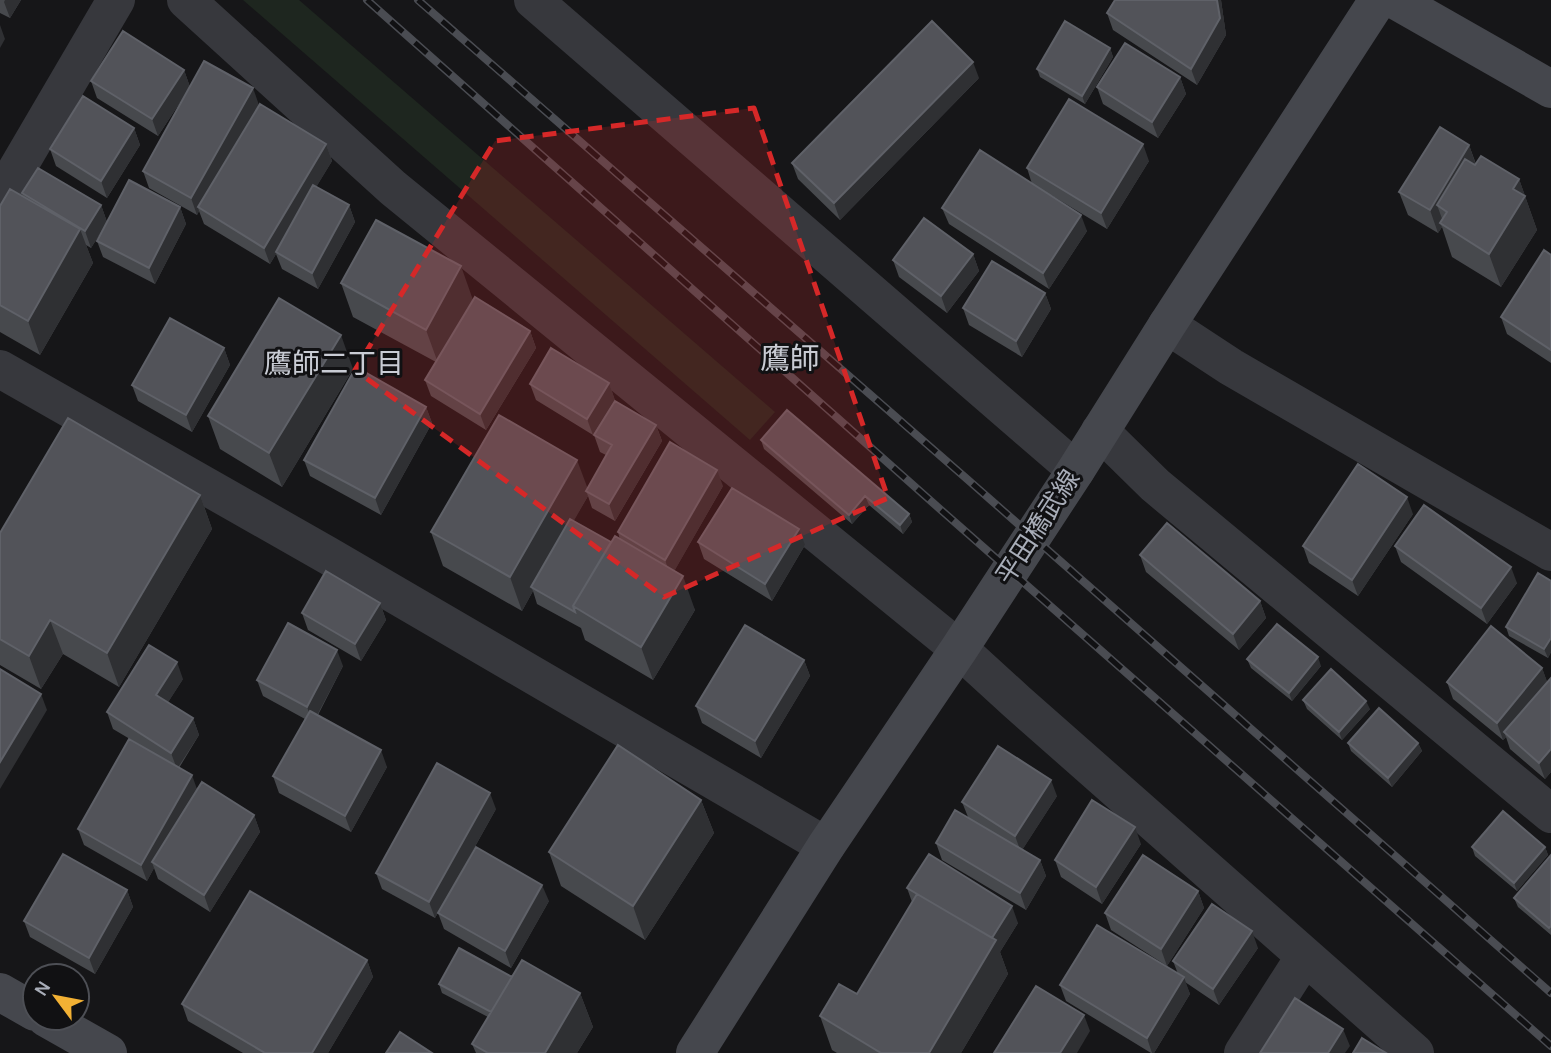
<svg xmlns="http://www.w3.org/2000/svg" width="1551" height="1053" viewBox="0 0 1551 1053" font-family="Karla,'Noto Sans JP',sans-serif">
<rect width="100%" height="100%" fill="#161618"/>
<!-- green -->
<path fill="#1e261f" d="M243 0H299L775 412 750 440Z"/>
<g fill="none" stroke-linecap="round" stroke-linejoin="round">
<!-- street -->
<path stroke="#37383d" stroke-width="38" d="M186 0 393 188 959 649 1017 702 1415 1053
M533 0 1076 470
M0 198 116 0
M1167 325 1231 367 1551 552
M0 369 327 555 826 846
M1100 431 1155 485 1551 814
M1243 1053 1305 956"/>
<!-- secondary -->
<path stroke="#45474d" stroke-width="38" d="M1395 0 1551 89
M0 992 35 1012
M46 1018 108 1053
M695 1053 826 846 959 649 1076 470 1167 325 1378 0"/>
<!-- rail casing -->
<g stroke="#4a4c52" stroke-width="8">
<path id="rail" d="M367 0 941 510 1551 1046
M418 0 967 479 1551 993"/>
</g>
<!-- rail -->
<use href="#rail" stroke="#111113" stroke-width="5" stroke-dasharray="16" stroke-linecap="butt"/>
</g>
<!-- wall -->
<path fill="#47494d" d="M0 0H21L10 18 0 13Z
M1115 0H1221L1226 35 1197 85 1113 30 1107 13Z
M1110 48 1113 57 1085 104 1040 77 1037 69Z
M184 70 190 87 158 136 97 98 91 81Z
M1180 77 1186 94 1158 138 1103 104 1097 87Z
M979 78 840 220 798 179 792 163Z
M259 105 250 120 326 144 332 161 316 187 349 205 355 222 318 289 282 269 276 254 270 264 204 224 199 211 197 215 149 188 143 171Z
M134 128 140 145 107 198 56 166 50 149Z
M1469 145 1476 164 1519 179 1537 230 1501 287 1452 257 1442 227 1438 233 1408 215 1399 192Z
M1149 161 1107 229 1051 195 1087 231 1049 289 949 224 942 208 1032 184 1027 168Z
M22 193 101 205 107 222 180 207 186 224 155 284 103 257 97 241 106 224 91 248 86 245 93 263 40 355 0 332V206L23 196Z
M973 254 979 271 947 313 899 277 893 260Z
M1551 255V363L1507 334 1501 317Z
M341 283 473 300 467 310 530 331 536 348 486 430 431 396 425 380 436 362 353 317Z
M1045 293 1051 309 1022 357 969 325 963 308Z
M224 348 230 365 192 432 138 401 132 385Z
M353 369 282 487 220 449 208 416Z
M609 383 615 401 656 425 662 441 615 521 592 508 588 496 573 521 611 542 620 540 618 532 723 486 674 571 695 610 653 680 585 640 581 628 537 604 533 591 522 611 443 566 431 532 587 489 606 455 600 452 594 435 608 412 593 435 536 400 530 384Z
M426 407 432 423 381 515 310 476 304 460Z
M761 440 909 514 912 522 903 534 869 505 852 524 764 449Z
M200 495 212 529 119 687 63 654 41 689 0 665V533Z
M1413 514 1358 596 1309 563 1303 546Z
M698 542 805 545 772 601 704 559Z
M1395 546 1517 583 1487 624 1401 562Z
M1140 555 1260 601 1266 618 1239 650 1146 572Z
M1551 581V652L1548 658 1509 636 1506 627Z
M380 603 386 620 361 661 308 630 302 613Z
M1247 659 1321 666 1292 701 1251 668Z
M804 660 810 676 761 758 702 723 696 706Z
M343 666 318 715 387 767 351 832 279 793 273 776 305 719 263 696 257 680Z
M1542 668 1547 682 1551 678V772L1545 779 1510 749 1506 737 1503 740 1453 699 1447 682Z
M183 679 168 702 193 718 199 735 179 768 198 790 254 815 260 832 210 912 158 879 154 868 147 881 84 845 78 829 140 745 113 729 107 712Z
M1303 700 1370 709 1342 740 1307 709Z
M1348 743H1418L1422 751 1392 787 1351 751Z
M1057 796 1022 850 1040 860 1046 876 1026 910 942 860 936 843 968 817 962 802Z
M701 800 714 833 645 940 561 886 549 852Z
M496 809 435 918 382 889 376 873Z
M1141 844 1102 904 1061 877 1055 860Z
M1472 847H1545L1548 855 1517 891 1475 856Z
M1551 855V935L1518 907 1514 898Z
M907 888 1018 923 1000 952 1008 974 961 1053H837L832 1050 820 1016 857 994 912 902Z
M127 890 133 907 95 974 30 937 24 921Z
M1198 891 1204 908 1167 966 1111 930 1105 913Z
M549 901 511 968 444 929 438 913Z
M1258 948 1219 1005 1185 982 1190 994 1154 1053H1151L1066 1001 1060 985 1178 974 1173 961Z
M367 960 373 977 328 1053H243L188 1021 182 1004Z
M512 977 580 993 593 1027 577 1053H476L472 1044 488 1017 442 993 439 984Z"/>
<!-- shaded-wall -->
<path fill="#2f3033" d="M5 0H21L10 18 4 2Z
M1217 0H1221L1226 35 1197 85 1191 69Z
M0 25 5 39 0 48Z
M1110 48 1113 57 1085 104 1082 96Z
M973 62 979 78 840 220 834 203Z
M184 70 190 87 158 136 152 119Z
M1180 77 1186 94 1158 138 1152 122Z
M253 88 259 105 200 209 198 207 199 211 197 215 191 198Z
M134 128 140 145 107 198 101 181Z
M326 144 332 161 270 264 264 248Z
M1143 144 1149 161 1107 229 1101 213Z
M1469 145 1477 168 1447 212 1437 205 1444 224 1440 223 1442 227 1438 233 1430 210Z
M1519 179 1537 230 1501 287 1489 254 1513 189Z
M101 205 107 222 91 248 85 231Z
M349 205 355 222 318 289 312 273Z
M180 207 186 224 155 284 149 268Z
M1081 215 1087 231 1049 289 1043 273Z
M80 229 93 263 40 355 28 321Z
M973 254 979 271 947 313 941 296Z
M461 266 473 300 438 363 426 330Z
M1045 293 1051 309 1022 357 1016 341Z
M530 331 536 348 486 430 480 414Z
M341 335 353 369 282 487 269 453Z
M224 348 230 365 192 432 186 415Z
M609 383 615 400 593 435 587 419Z
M426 407 432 423 381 515 375 498Z
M656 425 662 441 615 521 609 504Z
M577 460 589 492 586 491 588 496 535 589 531 587 533 591 522 611 510 577Z
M717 470 723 486 671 577 665 560Z
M200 495 212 529 119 687 107 653Z
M865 496 869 505 852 524 849 515Z
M1407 497 1413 514 1358 596 1352 580Z
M909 514 912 522 903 534 900 525Z
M799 529 805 545 772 601 765 584Z
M1511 567 1517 583 1487 624 1481 608Z
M683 576 695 610 653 680 641 647Z
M1260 601 1266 618 1239 650 1233 634Z
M380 603 386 620 361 661 355 644Z
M50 620 63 654 41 689 29 656Z
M1551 638V652L1548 658 1544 649Z
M337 650 343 666 313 723 307 707Z
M1318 657 1321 666 1292 701 1289 693Z
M804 660 810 676 761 758 755 741Z
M177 662 183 679 162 712 156 695Z
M1542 668 1548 684 1504 732 1506 737 1503 740 1497 723Z
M41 694 47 710 0 789V762Z
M1366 701 1370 709 1342 740 1339 732Z
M193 718 199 735 177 769 171 753Z
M1418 743 1422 751 1392 787 1388 778Z
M1551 749V772L1545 779 1539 763Z
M381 750 387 767 351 832 345 816Z
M192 775 198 792 152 862 154 868 147 881 141 865Z
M1051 780 1057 796 1021 852 1015 836Z
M490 793 496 809 435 918 429 902Z
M701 800 714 833 645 940 633 906Z
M254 815 260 832 210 912 204 895Z
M1135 827 1141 844 1102 904 1096 887Z
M1545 847 1548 855 1517 891 1514 883Z
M1040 860 1046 876 1026 910 1020 893Z
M542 885 549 901 511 968 505 951Z
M127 890 133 907 95 974 89 958Z
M1198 891 1204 908 1167 966 1161 949Z
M1012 906 1018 923 1000 952 1008 974 961 1053H929L991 940Z
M1252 931 1258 948 1219 1005 1213 989Z
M367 960 373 977 328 1053H312Z
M1184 977 1190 994 1154 1053H1152L1147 1038Z
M580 993 593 1027 577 1053H545Z
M1084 1015 1090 1031 1077 1053H1060Z
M1343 1029 1350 1046 1345 1053H1328Z"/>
<!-- building -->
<path fill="#525359" stroke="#5f6168" stroke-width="2" d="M1115 0H1217L1220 18 1191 69 1107 13Z
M932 21 973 62 834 203 792 163Z
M1065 21 1110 48 1082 96 1037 69Z
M123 31 184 70 152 119 91 81Z
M1125 43 1180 77 1152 122 1097 87Z
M204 61 253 88 191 198 143 171Z
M83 96 134 128 101 181 50 149Z
M1069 99 1143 144 1101 213 1027 168Z
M260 104 326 144 264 248 198 207Z
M1440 127 1469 145 1430 210 1399 192Z
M980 150 1081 215 1043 273 942 208Z
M1481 156 1519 179 1513 189 1525 196 1489 254 1440 223 1447 212 1437 205 1465 159 1475 165Z
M38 168 101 205 85 231 22 193Z
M129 180 180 207 149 268 97 241Z
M313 185 349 205 312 273 276 252Z
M10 189 80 229 28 321 0 305V206Z
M924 218 973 254 941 296 893 260Z
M376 220 461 266 426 330 341 283Z
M1544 250 1551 255V350L1501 317Z
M992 261 1045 293 1016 341 963 308Z
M475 297 530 331 480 414 425 380Z
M279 298 341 335 269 453 208 416Z
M170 318 224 348 186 415 132 385Z
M551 348 609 383 587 419 530 384Z
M356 367 426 407 375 498 304 460Z
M615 401 656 425 609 504 586 491 612 445 594 435Z
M787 410 909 514 900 525 865 496 849 515 761 440Z
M499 415 577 460 510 577 431 532Z
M68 418 200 495 107 653 50 620 29 656 0 639V533Z
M670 442 717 470 665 560 618 532Z
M1358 464 1407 497 1352 580 1303 546Z
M732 488 799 529 765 584 698 542Z
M1424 505 1511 567 1481 608 1395 546Z
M570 519 611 542 573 606 575 612 531 587Z
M1167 523 1260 601 1233 634 1140 555Z
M615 536 683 576 641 647 573 606Z
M326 571 380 603 355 644 302 613Z
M1538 573 1551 581V638L1544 649 1506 627Z
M288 623 337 650 307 707 257 680Z
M1277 624 1318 657 1289 693 1247 659Z
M745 625 804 660 755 741 696 706Z
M1491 626 1542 668 1497 723 1447 682Z
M149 645 177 662 156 695 193 718 171 753 107 712Z
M0 669 41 694 0 762Z
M1331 669 1366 701 1339 732 1303 700Z
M1551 678V749L1539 763 1504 732Z
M1379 708 1418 743 1388 778 1348 743Z
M310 711 381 750 345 816 273 776Z
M129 739 192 775 141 865 78 829Z
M618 745 701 800 633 906 549 852Z
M998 746 1051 780 1015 836 962 802Z
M437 763 490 793 429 902 376 873Z
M202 782 254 815 204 895 152 862Z
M1092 800 1135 827 1096 887 1055 860Z
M955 810 1040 860 1020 893 936 843Z
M1503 811 1545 847 1514 883 1472 847Z
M476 847 542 885 505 951 438 913Z
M63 854 127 890 89 958 24 921Z
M929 854 1012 906 992 938 907 888Z
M1143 855 1198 891 1161 949 1105 913Z
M1551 855V926L1549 928 1514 898Z
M250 891 367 960 312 1053H265L182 1004Z
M917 894 996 940 929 1053H881L820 1016 839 984 857 994Z
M1212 904 1252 931 1213 989 1173 961Z
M1097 925 1184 977 1147 1038 1060 985Z
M459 948 512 977 491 1012 439 984Z
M522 960 580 993 545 1053H488L472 1044Z
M1036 986 1084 1015 1060 1053H994Z
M1295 998 1343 1029 1328 1053H1260Z
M400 1032 432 1053H386Z
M1362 1038 1386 1053H1353Z"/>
<!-- marked area -->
<path fill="#d62828" fill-opacity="0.2" stroke="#d62828" stroke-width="5" stroke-dasharray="14 9" stroke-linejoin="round" d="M754 108 888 498 664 597 355 370 495 141Z"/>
<g text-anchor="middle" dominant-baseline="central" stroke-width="6" stroke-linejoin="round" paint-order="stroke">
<!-- street labels -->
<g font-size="26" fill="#a8adb8" stroke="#111113">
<text transform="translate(1038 527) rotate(-57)">平田橋武線</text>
</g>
<!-- neighbourhood labels -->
<g font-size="28" fill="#c9ccd4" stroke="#111113">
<text x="334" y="363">鷹師二丁目</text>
</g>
<!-- quarter labels -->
<g font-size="30" fill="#c9ccd4" stroke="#111113">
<text x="790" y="359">鷹師</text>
</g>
</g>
<!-- north arrow -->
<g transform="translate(56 997) rotate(302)"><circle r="33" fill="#111113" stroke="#4d4f55" stroke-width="2"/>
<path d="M0-5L12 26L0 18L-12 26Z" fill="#f2b134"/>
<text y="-10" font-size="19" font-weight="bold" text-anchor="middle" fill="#a8adb8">N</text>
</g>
</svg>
